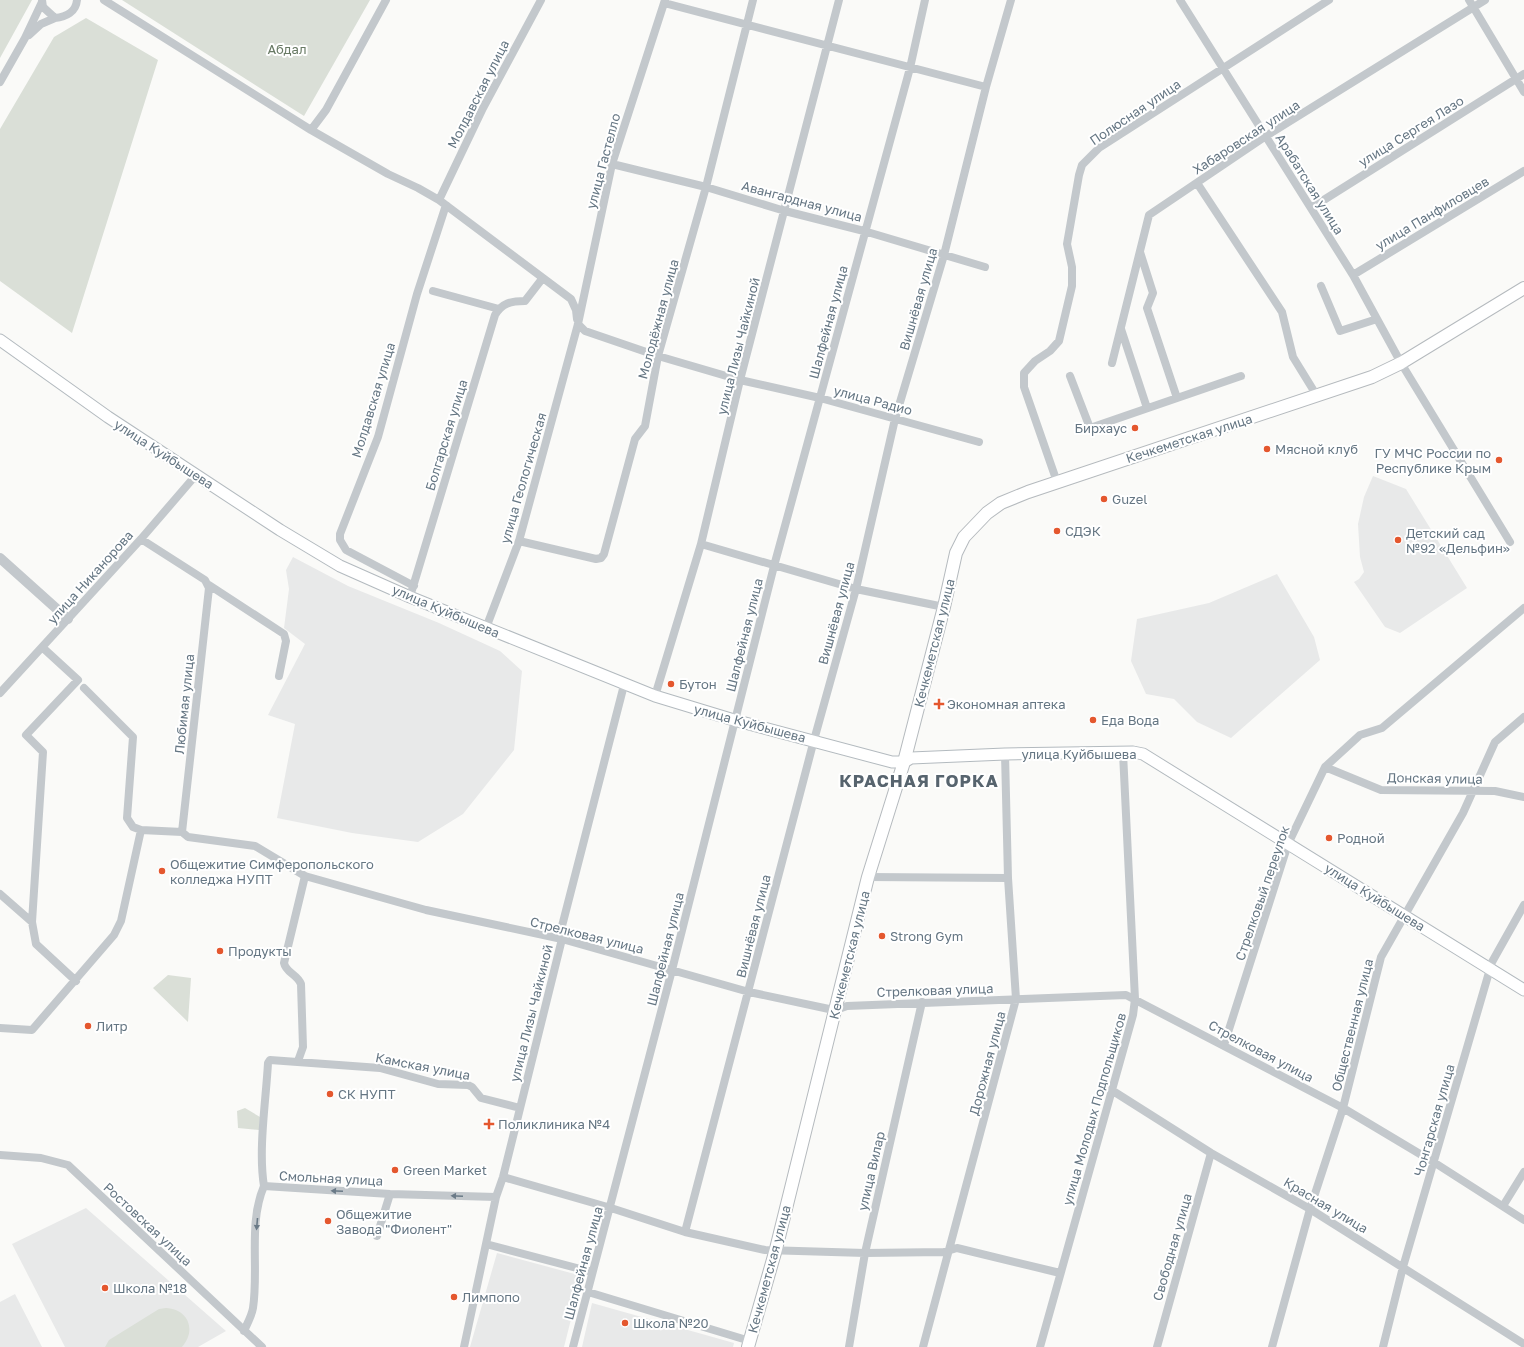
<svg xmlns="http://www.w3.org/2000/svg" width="1524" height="1347" viewBox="0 0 1524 1347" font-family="'Golos Text',sans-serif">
<rect width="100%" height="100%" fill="#fafaf8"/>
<!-- built -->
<path fill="#e8e9e9" d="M1373 476 1406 489 1467 588 1400 633 1385 627 1354 582 1359 579 1364 572 1360 557 1358 524 1364 497Z
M293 557 348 586 439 623 500 651 522 671 514 750 463 814 418 842 352 833 277 818 295 724 268 715 305 644 284 628 289 589 286 570Z
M1277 574 1314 637 1320 660 1231 738 1197 722 1174 699 1146 694 1131 661 1137 619 1209 603Z
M86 1208 226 1331 198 1347H65L12 1244Z
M497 1253 582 1276 564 1347H470Z
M15 1294 42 1347H0V1302Z
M592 1303 734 1343 733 1347H582Z"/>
<!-- green -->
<path fill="#dadfd7" d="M0 0H32L0 58Z
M122 0H370L304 116Z
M86 18 158 60 72 333 0 281V129L54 37Z
M168 975 191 978 188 1022 153 988Z
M245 1108 260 1117 259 1130 238 1128 237 1111Z
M166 1308C188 1309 197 1330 182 1347H105L109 1340 159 1309Z"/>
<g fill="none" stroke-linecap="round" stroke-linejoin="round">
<!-- secondary casing -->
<g stroke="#b3babf" stroke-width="13">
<path id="secondary" d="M0 340 108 417 280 530 340 566 410 597 655 696 734 720 892 762H904L911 758 1005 754 1133 752 1143 754 1524 990"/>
</g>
<!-- primary casing -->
<g stroke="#b5babe" stroke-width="14">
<path id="primary" d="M748 1347 776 1249 868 877 904 762 944 607 956 553 964 537 987 513 1001 503 1028 492 1372 377 1401 363 1524 288"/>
</g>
<!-- minor -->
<path stroke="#c3c8cc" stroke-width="8" d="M42 0 43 7 55 18C66 17 76 12 77 0
M104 0 311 130 388 174 418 188 439 200 571 299 576 310 577 319
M1180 0 1353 275 1401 363
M1469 0 1524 92
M664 3 986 87
M29 35 41 24 55 18
M0 82 25 38 42 2
M311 130 326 110 386 0
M612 164 706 187 785 211 864 231 985 267
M1197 183 1282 312 1293 357 1317 396
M439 200 483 108 541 0
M1311 208 1524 74
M1140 252 1153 293 1147 308 1177 398
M1353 275 1524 171
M1321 286 1340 331 1377 319
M433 291 499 309
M578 324 585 331 658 356 740 380 820 398 979 442
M1121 329 1147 408
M1112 363 1149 215 1266 136 1485 0
M1401 363 1510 542
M1070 376 1090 428 1241 376
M1057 482 1024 387V373L1035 361 1050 351 1059 341 1072 286V267L1067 244 1079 175 1082 165 1099 148 1329 0
M141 539 205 580 209 588 182 832
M519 541 596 559 601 558 604 554 635 439 645 426 658 356 706 187 753 0
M701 544 856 589 944 607
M209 585 284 634 286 641 279 676
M414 586 346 550 340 540V534L378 437 417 294 446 205
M412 590 495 315C502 303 511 301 525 301L542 279
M486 628 519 541 578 324 612 164 665 0
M84 688 133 737 127 818 133 827 141 830 182 832 188 837 255 846 305 876 426 910 562 939 749 992 829 1009 836 1010 847 1006 1126 995 1343 1108 1435 1163 1524 1220
M0 693 141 539 196 475
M655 696 701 544 740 380 839 0
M1325 767 1381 790 1495 791 1524 797
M868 877 1008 878
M0 894 32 922 36 944 76 981
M32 922 43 752 26 735 78 680 42 647
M0 1028 32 1030 114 935 121 921 141 830
M1224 1045 1288 844 1325 767 1360 735 1382 728 1524 608
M298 1061 303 1047 301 984C297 974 286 973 284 963L305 876
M1113 1091 1211 1153 1310 1209 1524 1344
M0 1155 41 1158 68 1165 262 1347
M503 1177 611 1208 685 1232 765 1250 865 1253 944 1252 957 1248 1060 1273
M264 1186C258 1150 266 1100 268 1063L270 1060 380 1068 438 1084 468 1085 472 1087 481 1098 520 1108
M264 1186 390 1194 496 1197
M1503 1206 1524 1172
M685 1232 814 740 856 589 895 419 944 255 986 87 1011 0
M377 1236 390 1194
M486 1244 592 1272
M588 1292 750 1341
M244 1331C247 1324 252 1315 253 1308 259 1269 248 1223 264 1186
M464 1347 496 1197 503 1177 562 939 561 930 624 685
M573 1347 672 970 774 566 910 68 925 0
M849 1347 865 1253 922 1002
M923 1347 1016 999 1008 878 1005 754
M1040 1347 1133 1015 1135 999 1123 753
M1157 1347 1211 1153
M1272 1347 1310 1209 1343 1108 1381 957 1463 813 1495 742 1524 717
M1383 1347 1403 1267 1492 962 1524 905"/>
<!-- tertiary -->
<path stroke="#c3c8cc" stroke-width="10" d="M0 558 68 619"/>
<!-- secondary -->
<use href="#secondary" stroke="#fff" stroke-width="11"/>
<!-- primary -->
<use href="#primary" stroke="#fff" stroke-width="12"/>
</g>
<!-- one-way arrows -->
<defs><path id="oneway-solid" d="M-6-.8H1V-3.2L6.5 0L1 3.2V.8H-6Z"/></defs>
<g fill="#6a7a87">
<use href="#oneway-solid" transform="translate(337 1191) rotate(-177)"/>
<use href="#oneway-solid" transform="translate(457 1196) rotate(-178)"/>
<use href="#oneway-solid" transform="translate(257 1224) rotate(95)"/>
</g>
<!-- markers -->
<g fill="#e4572e" stroke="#fff" stroke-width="1.5">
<circle cx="1135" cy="428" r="4"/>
<circle cx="1267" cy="449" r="4"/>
<circle cx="1499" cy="460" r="4"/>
<circle cx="1104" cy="499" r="4"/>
<circle cx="1057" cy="531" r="4"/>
<circle cx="1398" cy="540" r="4"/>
<circle cx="671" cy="684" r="4"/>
<path d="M937 698h4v4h4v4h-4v4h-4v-4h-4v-4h4z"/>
<circle cx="1093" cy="720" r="4"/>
<circle cx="1329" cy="838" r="4"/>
<circle cx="162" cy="871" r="4"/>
<circle cx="882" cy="936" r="4"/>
<circle cx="220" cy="951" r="4"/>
<circle cx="88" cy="1026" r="4"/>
<circle cx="330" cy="1094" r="4"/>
<path d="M487 1118h4v4h4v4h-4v4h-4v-4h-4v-4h4z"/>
<circle cx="395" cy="1170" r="4"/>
<circle cx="328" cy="1221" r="4"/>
<circle cx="105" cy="1288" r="4"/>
<circle cx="454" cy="1297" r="4"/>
<circle cx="625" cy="1323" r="4"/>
</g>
<g text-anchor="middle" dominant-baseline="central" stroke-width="4" stroke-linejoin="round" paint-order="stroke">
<!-- park labels -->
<g font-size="13" fill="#687a64" stroke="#fff">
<text x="287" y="49">Абдал</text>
</g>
<!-- street labels -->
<g font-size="13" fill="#657683" stroke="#fff">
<text transform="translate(478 94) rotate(-63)">Молдавская улица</text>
<text transform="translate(1135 112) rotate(-34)">Полюсная улица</text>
<text transform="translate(1411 131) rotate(-32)">улица Сергея Лазо</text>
<text transform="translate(1246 137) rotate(-33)">Хабаровская улица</text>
<text transform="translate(603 161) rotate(-75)">улица Гастелло</text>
<text transform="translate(1310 184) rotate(58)">Арабатская улица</text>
<text transform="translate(802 201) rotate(15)">Авангардная улица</text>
<text transform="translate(1432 213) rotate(-31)">улица Панфиловцев</text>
<text transform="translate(918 299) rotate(-74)">Вишнёвая улица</text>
<text transform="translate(658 319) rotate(-75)">Молодёжная улица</text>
<text transform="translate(828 322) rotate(-75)">Шалфейная улица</text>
<text transform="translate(738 346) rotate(-76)">улица Лизы Чайкиной</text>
<text transform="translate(373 400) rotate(-73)">Молдавская улица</text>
<text transform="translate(873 400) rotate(15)">улица Радио</text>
<text transform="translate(446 435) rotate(-73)">Болгарская улица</text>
<text transform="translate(1189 438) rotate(-18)">Кечкеметская улица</text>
<text transform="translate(164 454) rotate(33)">улица Куйбышева</text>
<text transform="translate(523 478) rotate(-74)">улица Геологическая</text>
<text transform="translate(90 577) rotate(-48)">улица Никанорова</text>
<text transform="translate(446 611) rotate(23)">улица Куйбышева</text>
<text transform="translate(836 613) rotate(-75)">Вишнёвая улица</text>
<text transform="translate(744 635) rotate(-76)">Шалфейная улица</text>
<text transform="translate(934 643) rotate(-76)">Кечкеметская улица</text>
<text transform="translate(184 704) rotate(-84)">Любимая улица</text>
<text transform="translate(750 723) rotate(15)">улица Куйбышева</text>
<text x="1079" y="754">улица Куйбышева</text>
<text transform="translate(1435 778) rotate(1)">Донская улица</text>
<text transform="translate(1262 893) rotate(-71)">Стрелковый переулок</text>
<text transform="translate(1375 897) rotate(32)">улица Куйбышева</text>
<text transform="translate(753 926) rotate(-76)">Вишнёвая улица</text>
<text transform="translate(587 935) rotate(14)">Стрелковая улица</text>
<text transform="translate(665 949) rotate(-76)">Шалфейная улица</text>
<text transform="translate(849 955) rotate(-76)">Кечкеметская улица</text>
<text transform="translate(935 990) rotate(-2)">Стрелковая улица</text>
<text transform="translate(531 1013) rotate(-76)">улица Лизы Чайкиной</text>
<text transform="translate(1352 1025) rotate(-76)">Общественная улица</text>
<text transform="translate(1261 1051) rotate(28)">Стрелковая улица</text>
<text transform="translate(987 1063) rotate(-75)">Дорожная улица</text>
<text transform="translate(423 1066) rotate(11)">Камская улица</text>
<text transform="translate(1094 1109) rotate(-74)">улица Молодых Подпольщиков</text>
<text transform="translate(1434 1120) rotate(-74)">Чонгарская улица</text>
<text transform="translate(871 1171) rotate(-77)">улица Вилар</text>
<text transform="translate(331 1178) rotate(3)">Смольная улица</text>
<text transform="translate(1326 1205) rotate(31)">Красная улица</text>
<text transform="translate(148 1224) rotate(43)">Ростовская улица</text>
<text transform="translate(1172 1247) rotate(-74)">Свободная улица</text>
<text transform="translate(583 1263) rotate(-75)">Шалфейная улица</text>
<text transform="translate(769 1269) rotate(-75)">Кечкеметская улица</text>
</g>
<!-- poi labels -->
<g font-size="13" fill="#657683" stroke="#fff" text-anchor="start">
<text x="1127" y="428" text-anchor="end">Бирхаус</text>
<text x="1275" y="449">Мясной клуб</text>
<text x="1491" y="453" text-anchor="end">ГУ МЧС России по<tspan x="1491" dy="15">Республике Крым</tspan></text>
<text x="1112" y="499">Guzel</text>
<text x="1065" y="531">СДЭК</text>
<text x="1406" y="533">Детский сад<tspan x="1406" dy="15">№92 «Дельфин»</tspan></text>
<text x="679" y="684">Бутон</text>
<text x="947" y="704">Экономная аптека</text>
<text x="1101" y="720">Еда Вода</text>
<text x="1337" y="838">Родной</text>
<text x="170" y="864">Общежитие Симферопольского<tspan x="170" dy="15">колледжа НУПТ</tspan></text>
<text x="890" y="936">Strong Gym</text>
<text x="228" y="951">Продукты</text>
<text x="96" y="1026">Литр</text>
<text x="338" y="1094">СК НУПТ</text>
<text x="498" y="1124">Поликлиника №4</text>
<text x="403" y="1170">Green Market</text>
<text x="336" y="1214">Общежитие<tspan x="336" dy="15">Завода "Фиолент"</tspan></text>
<text x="113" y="1288">Школа №18</text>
<text x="462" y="1297">Лимпопо</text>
<text x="633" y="1323">Школа №20</text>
</g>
<!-- district labels -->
<g font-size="17" font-weight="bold" letter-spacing="1" fill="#57646e" stroke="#fff">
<text x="919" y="780">КРАСНАЯ ГОРКА</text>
</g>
</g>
</svg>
